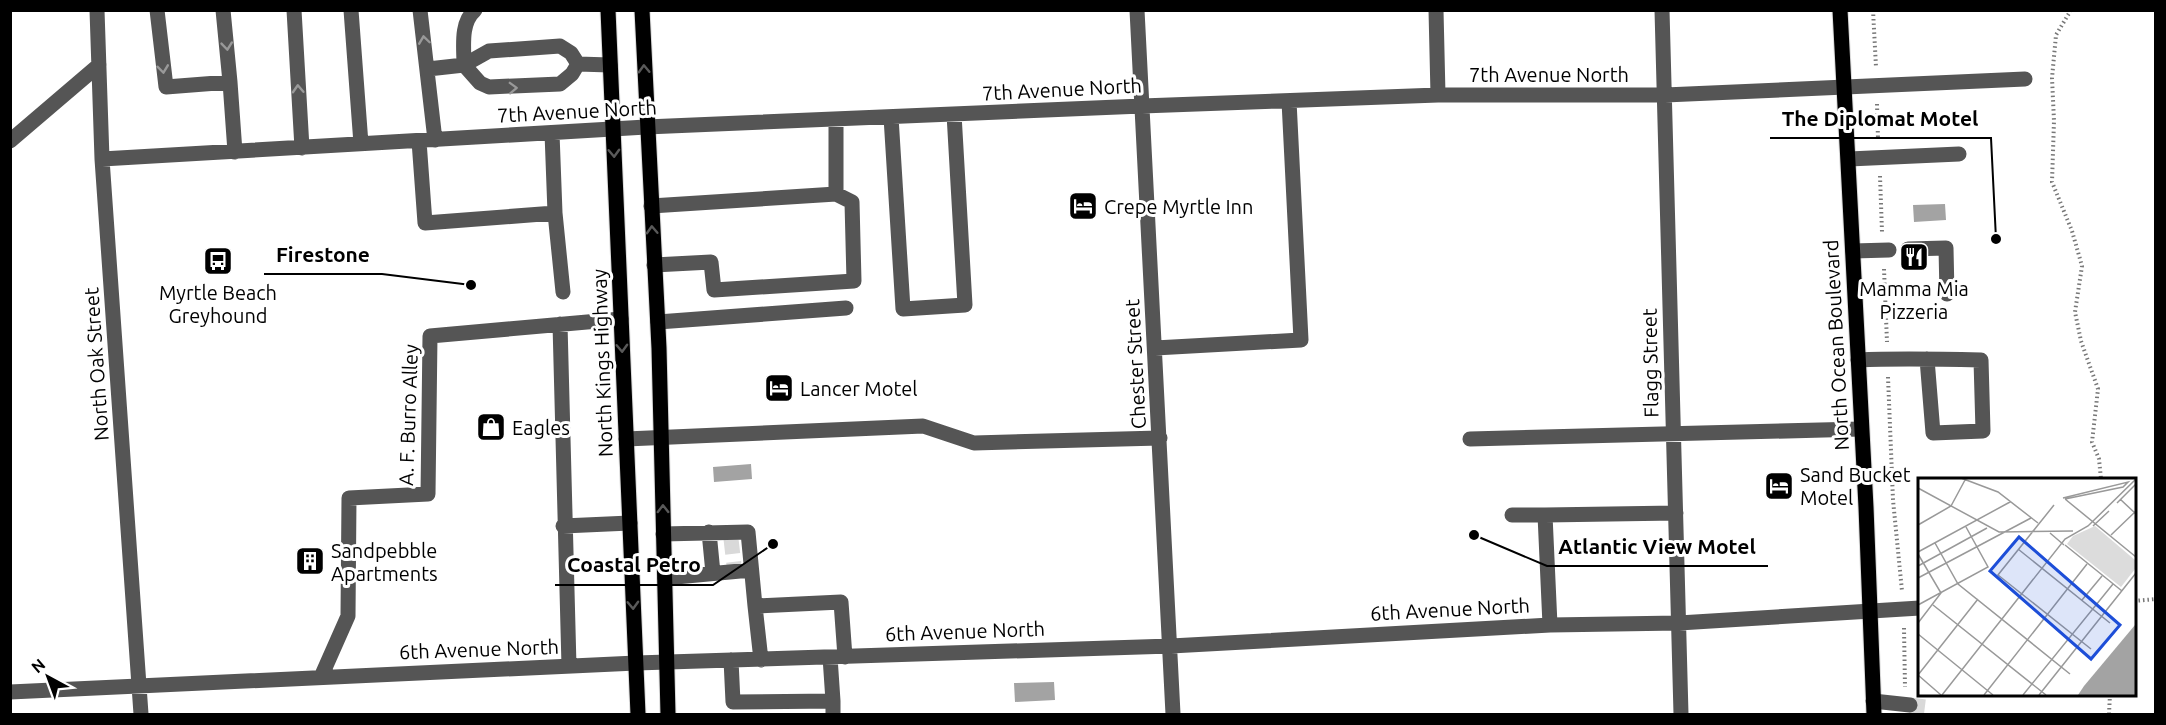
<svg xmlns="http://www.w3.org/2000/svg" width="2166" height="725" viewBox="0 0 2166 725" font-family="Ubuntu,sans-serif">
<rect width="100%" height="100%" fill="#fff"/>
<!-- water -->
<path fill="#a3a3a3" d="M1945 204 1946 220 1914 222 1913 205Z
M751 464 752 479 714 482 713 467Z
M1054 682 1055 700 1015 702 1014 683Z"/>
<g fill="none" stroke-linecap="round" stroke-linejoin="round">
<!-- minor-tunnel -->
<path stroke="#d9d9d9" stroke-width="15" stroke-dasharray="15 8" stroke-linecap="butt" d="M731 539 734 565
M1910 705 1926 707V714"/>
<!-- major casing -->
<g stroke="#dbdbdb" stroke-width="17">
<path id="major" d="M608 10 638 714
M642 10 659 348 668 714
M1840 10 1866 507 1874 714"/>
</g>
<!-- path -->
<path stroke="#777" stroke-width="4" stroke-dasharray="1.5 3" stroke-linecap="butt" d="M1873 10 1876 67
M2071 10 2056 35 2052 78 2054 121 2052 182 2072 231 2082 266 2075 312 2081 341 2098 389 2092 442 2099 459 2101 479
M1877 104 1878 139
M1880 176 1882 232
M1884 269 1887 342
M1888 377 1893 500 1902 591
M2134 601 2156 599
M1904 628 1905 687
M2109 714 2110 694"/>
<!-- minor -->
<path stroke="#555" stroke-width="15" d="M97 10 102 159 141 714
M157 10 166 87 230 82 235 152
M223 10 230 82
M294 10 302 148
M351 10 361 144
M420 10 435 140
M475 10C460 23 464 47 464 65L480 83 489 87 560 84 572 74 578 64
M1137 10 1173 714
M1436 10 1438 95
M1662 10 1681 714
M578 64 610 65
M428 69 464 65 489 51 560 46 571 53 578 64
M891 117 903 309 965 305 954 114
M552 133 555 213
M10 141 99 65
M419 141 425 223 555 213 563 292
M102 159 646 127 1142 106 1438 95H1665L2025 79
M1849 159 1959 154
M651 206 836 194V119
M1908 249 1946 248 1947 294
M1853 251 1889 250
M654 265 711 262 714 290 854 281 852 202 836 194
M658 322 846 308
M560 324 569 666
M1155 348 1301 340 1289 101
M1858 360C1899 358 1940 359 1981 360L1983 431 1933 433 1927 359
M626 439 923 426 974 443 1160 438
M1470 439 1861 429
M1512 515H1545
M563 526 630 523
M709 532 713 573
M663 534 748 532 755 606 841 602 845 657
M665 578 751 570
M755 606 761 660
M1550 625 1545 515 1676 513
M830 657 833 701
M731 660 733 702 833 701V714
M321 677 348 616 349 498 428 494 430 336 621 319
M10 692 636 663 1171 646 1550 625 1679 623 1920 608
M1873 701 1910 705"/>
<!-- major -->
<use href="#major" stroke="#000" stroke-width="15"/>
</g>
<!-- one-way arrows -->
<defs><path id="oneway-chevron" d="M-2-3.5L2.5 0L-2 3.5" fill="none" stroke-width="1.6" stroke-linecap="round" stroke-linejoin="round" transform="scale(1.5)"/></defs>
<g stroke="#999">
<use href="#oneway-chevron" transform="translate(424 40) rotate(-98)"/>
<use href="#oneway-chevron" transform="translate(227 46) rotate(84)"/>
<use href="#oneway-chevron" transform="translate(163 69) rotate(83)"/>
<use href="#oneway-chevron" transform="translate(513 88) rotate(-2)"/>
<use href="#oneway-chevron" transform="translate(298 89) rotate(-93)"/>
</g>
<g stroke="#595959">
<use href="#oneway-chevron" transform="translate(644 69) rotate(-92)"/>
<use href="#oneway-chevron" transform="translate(614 153) rotate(88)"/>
<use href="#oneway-chevron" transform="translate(652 230) rotate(-93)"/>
<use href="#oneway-chevron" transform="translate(622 348) rotate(88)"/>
<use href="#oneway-chevron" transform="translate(663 509) rotate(-91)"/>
<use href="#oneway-chevron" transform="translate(633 605) rotate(88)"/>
</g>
<!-- icons -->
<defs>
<g id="hotel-square" transform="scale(1.5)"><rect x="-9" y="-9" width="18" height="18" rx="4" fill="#000" stroke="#fff"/><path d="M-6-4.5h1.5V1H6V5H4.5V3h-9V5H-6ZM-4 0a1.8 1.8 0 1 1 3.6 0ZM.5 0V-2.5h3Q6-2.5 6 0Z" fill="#fff"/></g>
<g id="restaurant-square" transform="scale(1.5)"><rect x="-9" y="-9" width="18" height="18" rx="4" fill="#000" stroke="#fff"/><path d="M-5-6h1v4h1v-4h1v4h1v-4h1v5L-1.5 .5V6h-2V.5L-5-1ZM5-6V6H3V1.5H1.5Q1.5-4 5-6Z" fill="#fff"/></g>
<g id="bus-square" transform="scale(1.5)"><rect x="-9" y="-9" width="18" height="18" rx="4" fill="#000" stroke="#fff"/><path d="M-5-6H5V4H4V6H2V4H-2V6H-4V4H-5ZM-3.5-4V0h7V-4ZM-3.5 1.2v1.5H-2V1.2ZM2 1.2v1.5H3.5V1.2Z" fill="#fff"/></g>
<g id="shop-square" transform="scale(1.5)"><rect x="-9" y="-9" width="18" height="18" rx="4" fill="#000" stroke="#fff"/><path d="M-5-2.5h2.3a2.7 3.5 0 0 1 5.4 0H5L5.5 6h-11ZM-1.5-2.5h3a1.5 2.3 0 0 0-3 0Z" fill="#fff"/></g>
<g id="building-square" transform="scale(1.5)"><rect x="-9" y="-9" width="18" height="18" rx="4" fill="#000" stroke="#fff"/><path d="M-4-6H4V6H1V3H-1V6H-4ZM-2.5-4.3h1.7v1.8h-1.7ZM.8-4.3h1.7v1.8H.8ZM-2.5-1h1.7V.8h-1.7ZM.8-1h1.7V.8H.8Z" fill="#fff"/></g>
</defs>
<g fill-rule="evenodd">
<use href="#hotel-square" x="1083" y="206"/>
<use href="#restaurant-square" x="1914" y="257"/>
<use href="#bus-square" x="218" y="261"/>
<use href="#hotel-square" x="779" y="388"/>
<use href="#shop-square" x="491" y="427"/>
<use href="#hotel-square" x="1779" y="486"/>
<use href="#building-square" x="310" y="561"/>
</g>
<g text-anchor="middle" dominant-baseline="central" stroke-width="6" stroke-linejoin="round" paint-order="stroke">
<!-- street labels -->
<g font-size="20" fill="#000" stroke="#fff">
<text x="1549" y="74">7th Avenue North</text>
<text transform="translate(1062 89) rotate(-3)">7th Avenue North</text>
<text transform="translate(577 111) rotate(-3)">7th Avenue North</text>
<text transform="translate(1836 345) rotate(-93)">North Ocean Boulevard</text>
<text transform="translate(602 363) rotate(-92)">North Kings Highway</text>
<text transform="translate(1650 363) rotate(-91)">Flagg Street</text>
<text transform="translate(96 364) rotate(-94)">North Oak Street</text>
<text transform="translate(1135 364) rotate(-93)">Chester Street</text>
<text transform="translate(408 415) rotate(-88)">A. F. Burro Alley</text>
<text transform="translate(1450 609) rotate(-3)">6th Avenue North</text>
<text transform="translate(965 631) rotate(-2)">6th Avenue North</text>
<text transform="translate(479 649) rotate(-2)">6th Avenue North</text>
</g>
<!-- poi labels -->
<g font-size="20" fill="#000" stroke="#fff" text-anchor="start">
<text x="1104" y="206">Crepe Myrtle Inn</text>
<text x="1914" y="288" text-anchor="middle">Mamma Mia<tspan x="1914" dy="23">Pizzeria</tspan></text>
<text x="218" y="292" text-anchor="middle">Myrtle Beach<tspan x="218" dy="23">Greyhound</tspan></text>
<text x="800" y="388">Lancer Motel</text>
<text x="512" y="427">Eagles</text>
<text x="1800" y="474">Sand Bucket<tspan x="1800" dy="23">Motel</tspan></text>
<text x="331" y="550">Sandpebble<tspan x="331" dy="23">Apartments</tspan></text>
</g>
</g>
<!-- overview -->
<g transform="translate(1918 478)">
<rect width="218" height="218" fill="#fff"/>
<path d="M177 48 217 82V91L203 109 149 66 155 58Z" fill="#dcdcdc"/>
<path d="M217 147V217H160L166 208Z" fill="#a3a3a3"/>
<path fill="none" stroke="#999" stroke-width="1.5" d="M43 0 80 14 120 45M0 10 81 54 155 53M145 20 210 4 205 9 147 21M147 21 218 79M202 21 218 36M199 25 218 6M136 27 80 97 173 171M0 47 33 28 47 2M175 48 191 33M132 55 146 67M193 57 218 33M17 65 40 106 152 196M147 67 204 113M100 71 192 145M0 74 92 24M0 76 23 115 0 145M0 88 69 50M0 100 113 40M164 122 184 98M0 127 70 89 48 49M15 127 128 217M0 156 75 217M0 197 60 121M0 197 23 217M24 217 147 61 170 48 218 1M66 217 169 86M105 217 195 106M121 217 218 95"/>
<path fill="#1d4ed8" fill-opacity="0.15" stroke="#1d4ed8" stroke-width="3" d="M101 59 202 147 173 181 72 93Z"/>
<rect width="218" height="218" fill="none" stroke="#000" stroke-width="3"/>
</g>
<!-- callouts -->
<path fill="none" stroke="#000" stroke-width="2" d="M1996 239L1991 138H1770M471 285L382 274H264M1474 535L1547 566H1768M773 544L713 585H555"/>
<g fill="#000" stroke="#fff" stroke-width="2">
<circle cx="1996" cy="239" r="6"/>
<circle cx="471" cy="285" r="6"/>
<circle cx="1474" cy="535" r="6"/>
<circle cx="773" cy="544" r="6"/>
</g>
<g font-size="21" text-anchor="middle" font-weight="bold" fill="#000" stroke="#fff" stroke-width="6" stroke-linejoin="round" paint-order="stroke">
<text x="1880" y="126">The Diplomat Motel</text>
<text x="323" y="262">Firestone</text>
<text x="1657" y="554">Atlantic View Motel</text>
<text x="634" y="572">Coastal Petro</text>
</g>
<!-- border -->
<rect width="2166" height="725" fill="none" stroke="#000000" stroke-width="24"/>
<!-- north arrow -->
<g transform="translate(48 677) rotate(319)" stroke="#ffffff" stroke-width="4.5" paint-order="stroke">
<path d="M0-4.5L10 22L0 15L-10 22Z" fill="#000000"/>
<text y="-9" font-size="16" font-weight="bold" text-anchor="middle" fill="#000000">N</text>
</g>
</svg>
